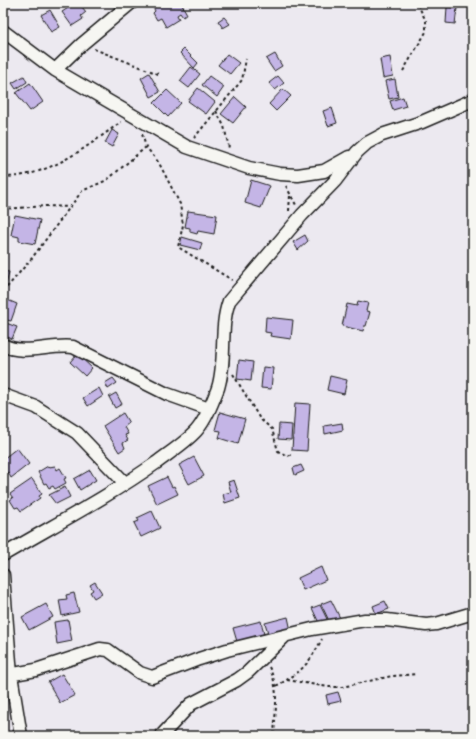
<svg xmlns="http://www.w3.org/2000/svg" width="476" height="739" viewBox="0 0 476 739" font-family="Dekko,sans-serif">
<rect width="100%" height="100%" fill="#ece9f0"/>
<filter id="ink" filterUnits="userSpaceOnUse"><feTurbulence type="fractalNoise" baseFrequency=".025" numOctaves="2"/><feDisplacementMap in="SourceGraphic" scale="8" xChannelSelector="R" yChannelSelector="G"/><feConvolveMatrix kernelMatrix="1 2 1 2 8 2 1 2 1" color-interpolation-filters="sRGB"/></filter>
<g filter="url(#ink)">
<!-- building -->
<path fill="#c4b5e6" stroke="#1c1c1c" d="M76 3H79L86 12 81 16 83 19 72 26 62 12Z
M151 3H181L187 14 183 17 180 13 177 15 179 19 166 27 161 18 157 20 153 13 155 11Z
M447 7 457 8 455 24 446 23Z
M50 10 60 27 51 32 41 15Z
M224 17 230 24 223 28 218 21Z
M184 49 198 63 194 68 180 53Z
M227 54 239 63 230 74 218 65Z
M275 54 282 66 274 71 266 59Z
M390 57 393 76 383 78 380 59Z
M191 67 200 74 189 88 180 81Z
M149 73 160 92 151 97 141 78Z
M24 76 27 82 16 89 12 83Z
M209 76 224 87 217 97 202 85Z
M278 76 284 83 275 90 269 83Z
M395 79 398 97 389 99 385 81Z
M30 83 43 102 30 111 16 93Z
M198 88 215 102 206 114 188 101Z
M283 89 291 96 276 111 269 104Z
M167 90 181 103 168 117 154 103Z
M235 97 246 107 233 123 221 114Z
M403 97 406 106 393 110 390 101Z
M332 108 337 123 328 126 323 111Z
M112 130 119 134 112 147 105 143Z
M251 180 270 186 261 208 245 203Z
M188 211 217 215 214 234 198 231 197 234 190 232V228L185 227Z
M15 215 40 220 35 244 19 241V237L11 235Z
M305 235 308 241 298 250 293 242Z
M182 237 202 243 200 250 180 245Z
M3 271 9 272 6 286 3 285Z
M5 299 17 304 11 321 3 319V305Z
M358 301 368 303 366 311 370 312 366 326H364L363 331 342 326 347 304 357 306Z
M266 317 293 320 291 339 270 336 271 333 265 332Z
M3 322 17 327 12 339 3 335Z
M77 354 92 368 85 376 70 362Z
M239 360 253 362 251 381 237 379Z
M263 367 273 368 271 389 261 388Z
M330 376 347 380 344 394 327 390Z
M113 378 117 383 108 389 105 383Z
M99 388 103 396 88 406 83 398Z
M116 393 122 404 115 408 109 397Z
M295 403 310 404 307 451 292 450Z
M220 412 245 419 238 444 219 438 221 431 215 430Z
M123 413 129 423 124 427 128 434 125 435 128 440 123 443 125 448 119 452 103 426Z
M342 423 343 430 325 434 324 426Z
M279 424 292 425 291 440 278 439Z
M17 448 29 464 11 478 8 472 5 474 3 471V462L5 461 3 459Z
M194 457 204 476 189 484 179 465Z
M301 465 304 471 295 475 293 468Z
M48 466 49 467 55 466 57 470 60 468 66 478 64 479 66 483 55 489 53 486 49 488 46 483 44 484 38 472Z
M90 470 96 480 80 490 74 479Z
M167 477 172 487 174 486 178 494 157 504 148 486Z
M32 479 42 494 39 496 40 498 21 511 18 507 15 508 10 500 13 498 10 494Z
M234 480 240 498 225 503 223 494 231 492 228 482Z
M65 487 70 497 56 504 49 495Z
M152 511 160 528 141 537 134 523 139 521 137 518Z
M321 567 326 580 303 590 298 578Z
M95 582 102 593 94 598 90 592 93 590 90 585Z
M74 593 79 612 62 616 59 600 67 599 66 595Z
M331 600 341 620 331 625 321 604Z
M385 601 389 609 376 614 373 606Z
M46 604 53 617 29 630 22 617Z
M320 605 327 619 319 623 312 608Z
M288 617 291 631 269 636 265 623Z
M68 620 72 641 57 644 54 622Z
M261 621 265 639 238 645 233 628Z
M62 674 75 695 60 703 48 682Z
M338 692 341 701 328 704 326 695Z"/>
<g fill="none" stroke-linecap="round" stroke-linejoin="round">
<!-- minor casing -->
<g stroke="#1c1c1c" stroke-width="15">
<path id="minor" d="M3 31 55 70 187 147 249 168 280 174 298 175 324 171 349 157
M55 70 82 44 131 3
M3 345C24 356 50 344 73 347L167 394 209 409
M3 395 36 407 77 433 125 483
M3 555C54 525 108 497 156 463 169 453 185 443 196 431 206 420 213 401 218 388 227 359 219 329 229 301L302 215 335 181 357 152 367 143 382 135 422 122 473 100
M3 575 11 675 21 736
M3 676 36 670 100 649 108 650 140 673 152 677 199 659 227 650 312 629 365 620H387L426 625 436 624 473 613
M161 736 191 704 237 680 248 672 284 637"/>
</g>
<!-- path -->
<path stroke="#1c1c1c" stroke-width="2" stroke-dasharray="3 3" stroke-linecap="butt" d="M94 49 161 75
M403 71 426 32V21L417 3
M216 111 224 126 229 148
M142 134 146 147 159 163 180 204 183 225 178 247 232 280
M194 138 242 80 246 59
M3 177C49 177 85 148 121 122
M286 186 296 205
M3 209 46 206 69 207
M289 211 290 195
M3 292 32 258 82 191 107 180 146 147
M233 374 260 419 272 429 278 451 287 456 293 454
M269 667C280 689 275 712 274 736
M287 680 328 687H342L392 676 417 674
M276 686C302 672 308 665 322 639"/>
<!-- minor -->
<use href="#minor" stroke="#f6f6f2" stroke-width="12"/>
</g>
</g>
<!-- margin -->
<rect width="476" height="739" fill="none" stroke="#f6f6f2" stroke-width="16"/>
<rect x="8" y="8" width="460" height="723" fill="none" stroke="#1c1c1c" stroke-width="1.5" filter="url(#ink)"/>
</svg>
